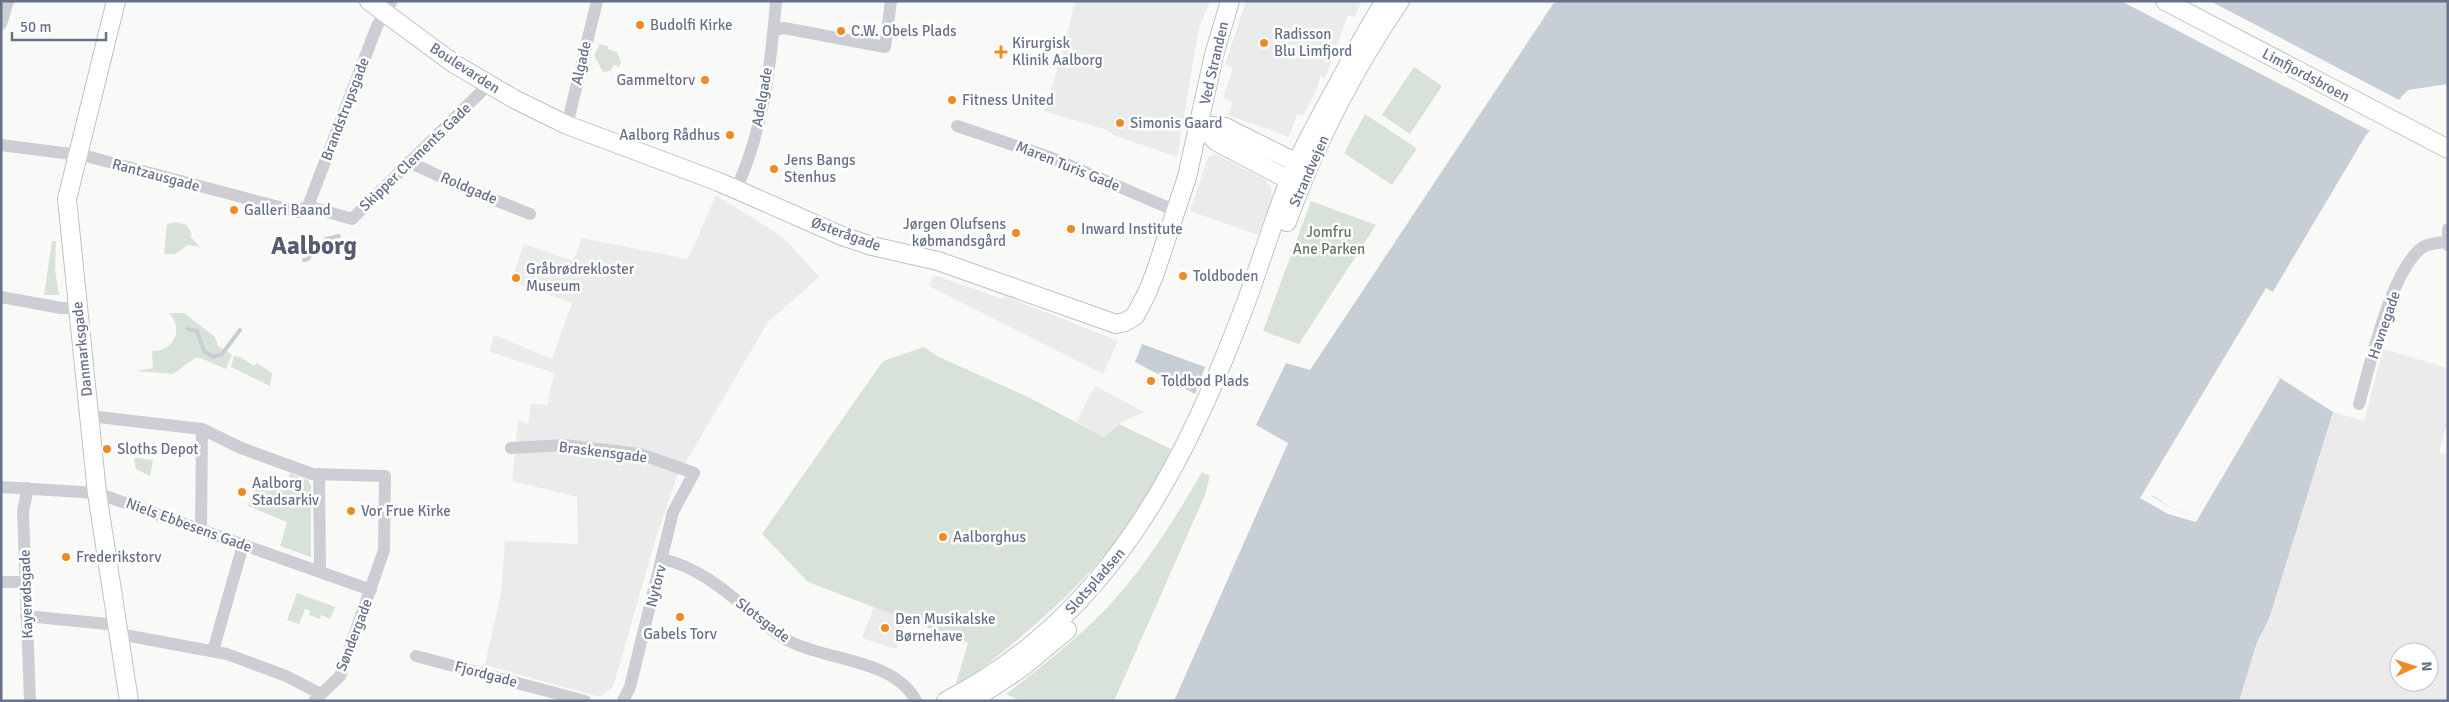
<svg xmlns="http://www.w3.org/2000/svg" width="2449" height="702" viewBox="0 0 2449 702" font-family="Signika,sans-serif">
<rect width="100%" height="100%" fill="#f9faf7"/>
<!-- built -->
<path fill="#eaebea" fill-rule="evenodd" d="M1075 1H1210L1200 25 1195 51 1177 157 1116 136 1104 129 1044 111 1063 52 1060 50 1066 39Z
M1246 1H1361L1355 17 1348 15 1325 78 1320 76 1317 89 1303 116 1297 114 1289 137 1228 115 1233 102 1223 98 1233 68 1225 65Z
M1216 154 1264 179 1271 188 1272 201 1258 235 1190 211 1208 157Z
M716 195 784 238 819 277 768 322 676 479 655 541 613 687 600 697 485 665 501 593 505 541 578 544 577 497 512 481 518 420 528 424 531 404 547 405 554 373 490 352 494 335 552 359 572 303 511 281 524 244 573 261 582 238 688 259Z
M934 275 1003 299 1005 296 1118 341 1103 374 929 286Z
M2383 349 2448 368V419L2439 452 2448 455V701H2239L2257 642 2269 619 2333 412 2364 421ZM2399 652H2429V682H2399Z
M1095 386 1144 412 1119 423 1104 437 1076 422Z
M874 607 907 620 896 649 862 638Z"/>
<!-- green -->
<path fill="#d9e2d8" d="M600 44 608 46V49L617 52 621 62 619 67 614 65 610 71 603 72 594 55Z
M1414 67 1442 86 1410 134 1382 115Z
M1365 114 1415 147 1416 150 1392 185 1344 153Z
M1311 201 1376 225 1299 344 1263 331Z
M176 222 187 225 192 235 190 236 200 247 188 245 175 254H164L167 224Z
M52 241H56L55 270 59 295H44Z
M169 313H184L214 336 219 347 232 355 226 369 200 358H195L173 374 135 371 153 368 152 351C174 351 184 330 169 313Z
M924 347 937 356 1028 397 1104 437 1119 424 1171 449C1163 465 1156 482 1147 497 1099 576 1026 635 954 690L968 643 808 582 762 534 883 361Z
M234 356 240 357 254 366 257 363 272 373 270 386 231 367Z
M136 458 153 460 150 476 136 469 134 460Z
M1202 472 1210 476 1205 495 1114 701H1022L1006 694C1040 668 1074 641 1105 610 1144 569 1174 520 1202 472Z
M289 473 308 480 311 485V557L280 546 287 522 248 506 258 479 283 487 290 482Z
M297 593 335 607 330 619 321 615 320 619 309 615 310 611 305 609 299 624 287 620Z"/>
<!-- water -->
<path fill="#c8ced6" d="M1555 1H2448V84L2408 90 2366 135 2152 495 2173 509 2194 516 2277 376 2333 412 2269 619 2257 642 2239 701H1174L1288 443 1256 425 1286 363 1310 370Z
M1142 344 1205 367 1195 394 1135 362Z"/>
<!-- pier -->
<path fill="#f9faf7" d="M2121 1H2210L2401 101 2372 132Z
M2266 288 2273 292 2152 496 2173 509 2194 516 2277 376 2280 379 2196 522 2168 514 2140 498Z"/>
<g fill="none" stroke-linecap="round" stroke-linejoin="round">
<!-- stream -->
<path stroke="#c8ced6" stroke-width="4" d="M304 260 308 259 314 249 323 247 326 239 339 236
M188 329 197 331 204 351 213 357 222 354 240 330"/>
<!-- secondary casing -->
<g stroke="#bec1c7" stroke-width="20">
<path id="secondary" d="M116 1 67 199 97 493 129 701
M369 1 453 63 514 99 567 125 719 182 842 236 872 246 938 261 1116 324 1125 322 1135 316 1147 293 1155 273 1187 177 1214 55 1230 1
M2165 1 2448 149
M1199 125 1217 142 1289 180
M1199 125 1225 127 1297 163
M1287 222C1315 144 1354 69 1400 1
M946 701C1111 616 1186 463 1248 297 1262 258 1274 219 1289 181 1303 146 1321 115 1339 82 1354 55 1368 27 1385 1
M971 701 1020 669 1067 630"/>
</g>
<!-- street -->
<path stroke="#cdced3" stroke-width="12" d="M1 24 8 1
M774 30 784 28 885 47 891 1
M567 125 597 1
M957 126 1052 158 1176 211
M1 145 86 156 298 212 308 206
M409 162 465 188 530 214
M736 189C763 132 771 64 776 1
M308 206 352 219 489 84
M308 206 377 26 392 1
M2448 229V245
M1 297 61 308H77
M2359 404C2370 366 2391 269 2423 247 2430 243 2438 243 2446 242
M89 416 202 429 241 448 312 474 385 476 384 550 340 676 314 701
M511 448 564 445 640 454 694 473 673 512 630 687 623 701
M319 474 320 572
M1 487 97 493 371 590
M28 488 23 511 30 701
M201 529 202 429
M662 559C700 567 729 594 758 618 768 626 778 636 789 641 827 661 895 659 916 701
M1 582H26
M26 616 118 625
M119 634 227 654 286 676 321 694
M213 651 243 545
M416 656 585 701"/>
<!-- secondary -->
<use href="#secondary" stroke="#fff" stroke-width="18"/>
</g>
<!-- markers -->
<g fill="#ee8b23" stroke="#fff" stroke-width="2">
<circle cx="640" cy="25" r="5"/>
<circle cx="841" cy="31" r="5"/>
<circle cx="1264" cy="43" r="5"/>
<path d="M998.5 44.5h5v5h5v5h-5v5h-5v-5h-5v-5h5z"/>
<circle cx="705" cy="80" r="5"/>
<circle cx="952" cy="100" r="5"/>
<circle cx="1120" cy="123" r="5"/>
<circle cx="730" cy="135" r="5"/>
<circle cx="774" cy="169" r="5"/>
<circle cx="234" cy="210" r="5"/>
<circle cx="1071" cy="229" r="5"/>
<circle cx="1016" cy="233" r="5"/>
<circle cx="1183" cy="276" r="5"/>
<circle cx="516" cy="278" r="5"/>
<circle cx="1151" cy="381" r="5"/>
<circle cx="107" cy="449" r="5"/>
<circle cx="242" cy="492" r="5"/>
<circle cx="351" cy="511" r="5"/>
<circle cx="943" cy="537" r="5"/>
<circle cx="66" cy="557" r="5"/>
<circle cx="680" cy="617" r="5"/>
<circle cx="885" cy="628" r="5"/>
</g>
<g text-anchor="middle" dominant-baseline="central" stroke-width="5" stroke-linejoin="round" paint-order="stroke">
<!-- poi labels -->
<g font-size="15" fill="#67718a" stroke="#fff" text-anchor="start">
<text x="650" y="25">Budolfi Kirke</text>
<text x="851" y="31">C.W. Obels Plads</text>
<text x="1274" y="34">Radisson<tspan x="1274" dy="17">Blu Limfjord</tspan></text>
<text x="1012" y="43">Kirurgisk<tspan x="1012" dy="17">Klinik Aalborg</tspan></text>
<text x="695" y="80" text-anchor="end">Gammeltorv</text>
<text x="962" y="100">Fitness United</text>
<text x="1130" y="123">Simonis Gaard</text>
<text x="720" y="135" text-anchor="end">Aalborg Rådhus</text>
<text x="784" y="160">Jens Bangs<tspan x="784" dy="17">Stenhus</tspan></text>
<text x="244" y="210">Galleri Baand</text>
<text x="1006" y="224" text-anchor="end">Jørgen Olufsens<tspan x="1006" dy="17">købmandsgård</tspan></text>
<text x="1081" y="229">Inward Institute</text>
<text x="526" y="269">Gråbrødrekloster<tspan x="526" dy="17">Museum</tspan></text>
<text x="1193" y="276">Toldboden</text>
<text x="1161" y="381">Toldbod Plads</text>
<text x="117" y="449">Sloths Depot</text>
<text x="252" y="483">Aalborg<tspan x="252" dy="17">Stadsarkiv</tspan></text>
<text x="361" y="511">Vor Frue Kirke</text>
<text x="953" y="537">Aalborghus</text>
<text x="76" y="557">Frederikstorv</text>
<text x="895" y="619">Den Musikalske<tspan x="895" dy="17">Børnehave</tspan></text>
<text x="680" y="634" text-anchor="middle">Gabels Torv</text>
</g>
<!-- street labels -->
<g font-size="15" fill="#67718a" stroke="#fff">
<text transform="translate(581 63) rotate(-77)">Algade</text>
<text transform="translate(1214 63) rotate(-77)">Ved Stranden</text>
<text transform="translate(465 68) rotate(33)">Boulevarden</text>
<text transform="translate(2306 75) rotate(28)">Limfjordsbroen</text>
<text transform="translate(762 97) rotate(-80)">Adelgade</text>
<text transform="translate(345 109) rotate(-69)">Brandstrupsgade</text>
<text transform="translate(415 157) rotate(-44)">Skipper Clements Gade</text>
<text transform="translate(1068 166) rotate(22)">Maren Turis Gade</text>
<text transform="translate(1309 171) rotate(-66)">Strandvejen</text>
<text transform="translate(156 175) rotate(15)">Rantzausgade</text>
<text transform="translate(469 188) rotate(23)">Roldgade</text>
<text transform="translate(846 234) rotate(20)">Østerågade</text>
<text transform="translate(2384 325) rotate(-71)">Havnegade</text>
<text transform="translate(82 349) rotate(-96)">Danmarksgade</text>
<text transform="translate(603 452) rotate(7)">Braskensgade</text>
<text transform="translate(189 525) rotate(20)">Niels Ebbesens Gade</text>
<text transform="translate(1095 581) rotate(-49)">Slotspladsen</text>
<text transform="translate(656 586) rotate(-76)">Nytorv</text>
<text transform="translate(26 594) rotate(-92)">Kayerødsgade</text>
<text transform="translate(763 620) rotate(37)">Slotsgade</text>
<text transform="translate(354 635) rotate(-69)">Søndergade</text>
<text transform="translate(486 674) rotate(15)">Fjordgade</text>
</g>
<!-- park labels -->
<g font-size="15" fill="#627b64" stroke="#fff">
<text x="1329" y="232">Jomfru<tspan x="1329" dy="17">Ane Parken</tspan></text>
</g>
<!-- town labels -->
<g font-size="25" font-weight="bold" fill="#555c6f" stroke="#fff">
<text x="314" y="245">Aalborg</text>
</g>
</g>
<!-- border -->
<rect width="2449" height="702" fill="none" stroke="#67718a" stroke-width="5"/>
<!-- north arrow -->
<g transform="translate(2414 667) rotate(87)"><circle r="24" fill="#ffffff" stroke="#c2c6d0"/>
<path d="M0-4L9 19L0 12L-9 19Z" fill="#ee8b23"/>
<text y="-8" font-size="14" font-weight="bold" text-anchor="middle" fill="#67718a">N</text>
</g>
<!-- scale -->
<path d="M12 32v8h94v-8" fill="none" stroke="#67718a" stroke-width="2.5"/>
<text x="20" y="32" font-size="15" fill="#67718a" stroke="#ffffff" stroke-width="4" paint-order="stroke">50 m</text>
</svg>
